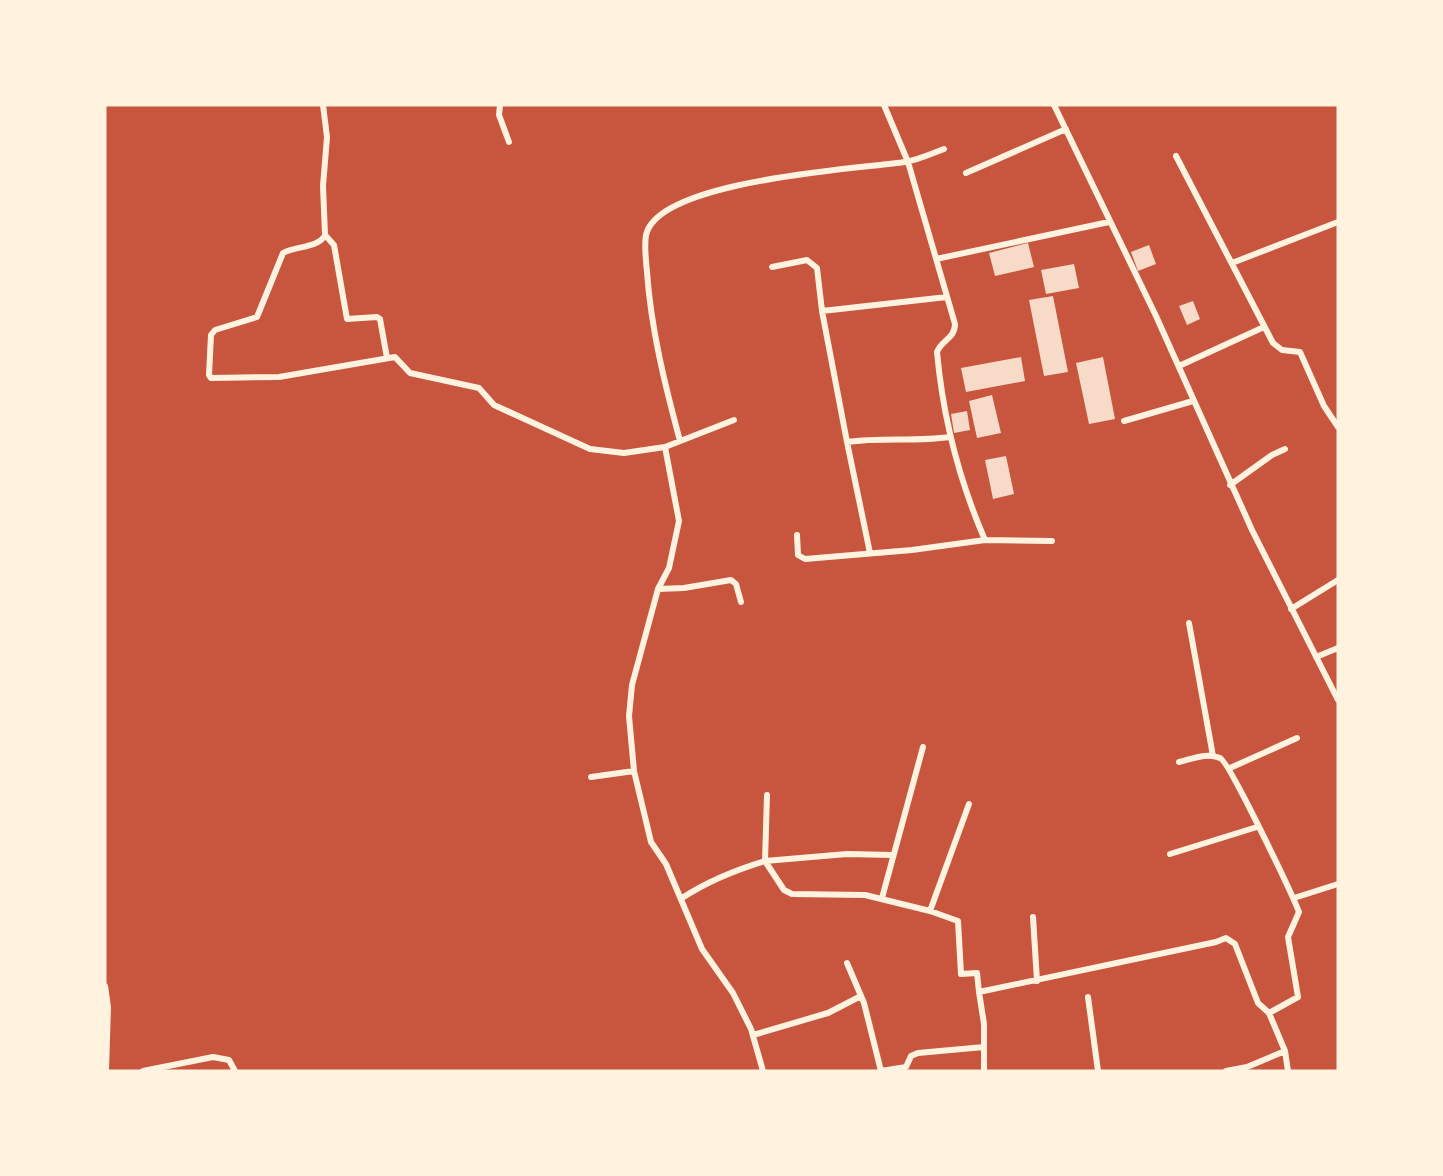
<svg xmlns="http://www.w3.org/2000/svg" width="1443" height="1176" viewBox="0 0 1443 1176" font-family="'IBM Plex Serif',serif">
<rect width="100%" height="100%" fill="#c8553d"/>
<!-- building -->
<path fill="#f7dbc8" d="M1028 243 1034 267 995 276 989 253Z
M1149 245 1156 264 1138 271 1131 252Z
M1074 264 1079 288 1046 294 1041 270Z
M1053 296 1068 372 1044 376 1029 300Z
M1193 301 1200 319 1187 325 1179 306Z
M1021 357 1025 381 966 392 961 368Z
M1103 357 1115 419 1089 424 1076 363Z
M992 395 1001 433 977 438 969 401Z
M967 411 970 430 954 433 951 414Z
M1006 456 1014 494 993 499 985 460Z"/>
<g fill="none" stroke-linecap="round" stroke-linejoin="round">
<!-- minor -->
<path stroke="#fff3e0" stroke-width="6" d="M323 105 327 137 323 186 325 235C319 248 295 246 283 253L257 317 215 330 211 335 209 375 211 378 279 377 395 357 410 373 479 388 494 405 590 449 624 453 665 447 734 420
M500 105 499 115 509 142
M884 105 908 162 955 324C955 339 941 340 937 352 943 418 959 480 985 540L1052 541
M1054 105 1156 316 1252 530 1338 700
M1176 156 1273 343 1282 350 1300 352 1324 406 1338 427
M966 173 1066 129
M325 235 334 245 347 319 377 317 380 319 387 358
M936 259 1109 222
M1232 263 1338 222
M772 267 807 260 817 268 822 311 847 442
M822 311 947 297
M1179 366 1264 327
M1124 421 1193 401
M680 441C665 385 651 329 647 272 646 260 644 247 646 235 658 180 857 169 905 162 918 160 931 154 944 149
M665 447 679 521 669 568 658 589 632 685 629 716 634 771 651 842 666 864 702 949 733 993 751 1029 763 1071
M1230 485 1272 455 1285 449
M797 535 798 555 805 559 912 550 985 540
M870 553 847 442C882 437 916 442 950 437
M658 589 684 588 731 580 736 584 741 602
M1291 609 1338 580
M1189 623 1213 756
M1316 657 1338 648
M1179 762C1192 759 1207 752 1220 758 1229 761 1292 894 1299 912L1288 937 1298 997 1269 1013
M1230 768 1297 738
M591 777 634 771
M767 795 765 861 847 854 893 855
M1170 854 1257 827
M682 898C708 881 735 870 765 861L784 890 792 894 865 895 930 911 969 804
M882 898 923 747
M1294 898 1338 884
M930 911 958 921 961 974 977 973 979 992
M1033 917 1037 981
M847 963 864 1003 881 1071
M105 986 108 1007 106 1071
M1088 997 1098 1071
M753 1035 828 1013 861 996
M143 1071 213 1057 229 1060 235 1071
M881 1071 906 1067 911 1056 918 1053 984 1047
M984 1071V1024L979 992 1216 942 1226 938 1235 944 1258 1003 1269 1013 1285 1051 1288 1071
M1226 1071 1247 1067 1285 1051"/>
</g>
<!-- border -->
<rect width="1443" height="1176" fill="none" stroke="#fff3e0" stroke-width="213"/>
</svg>
